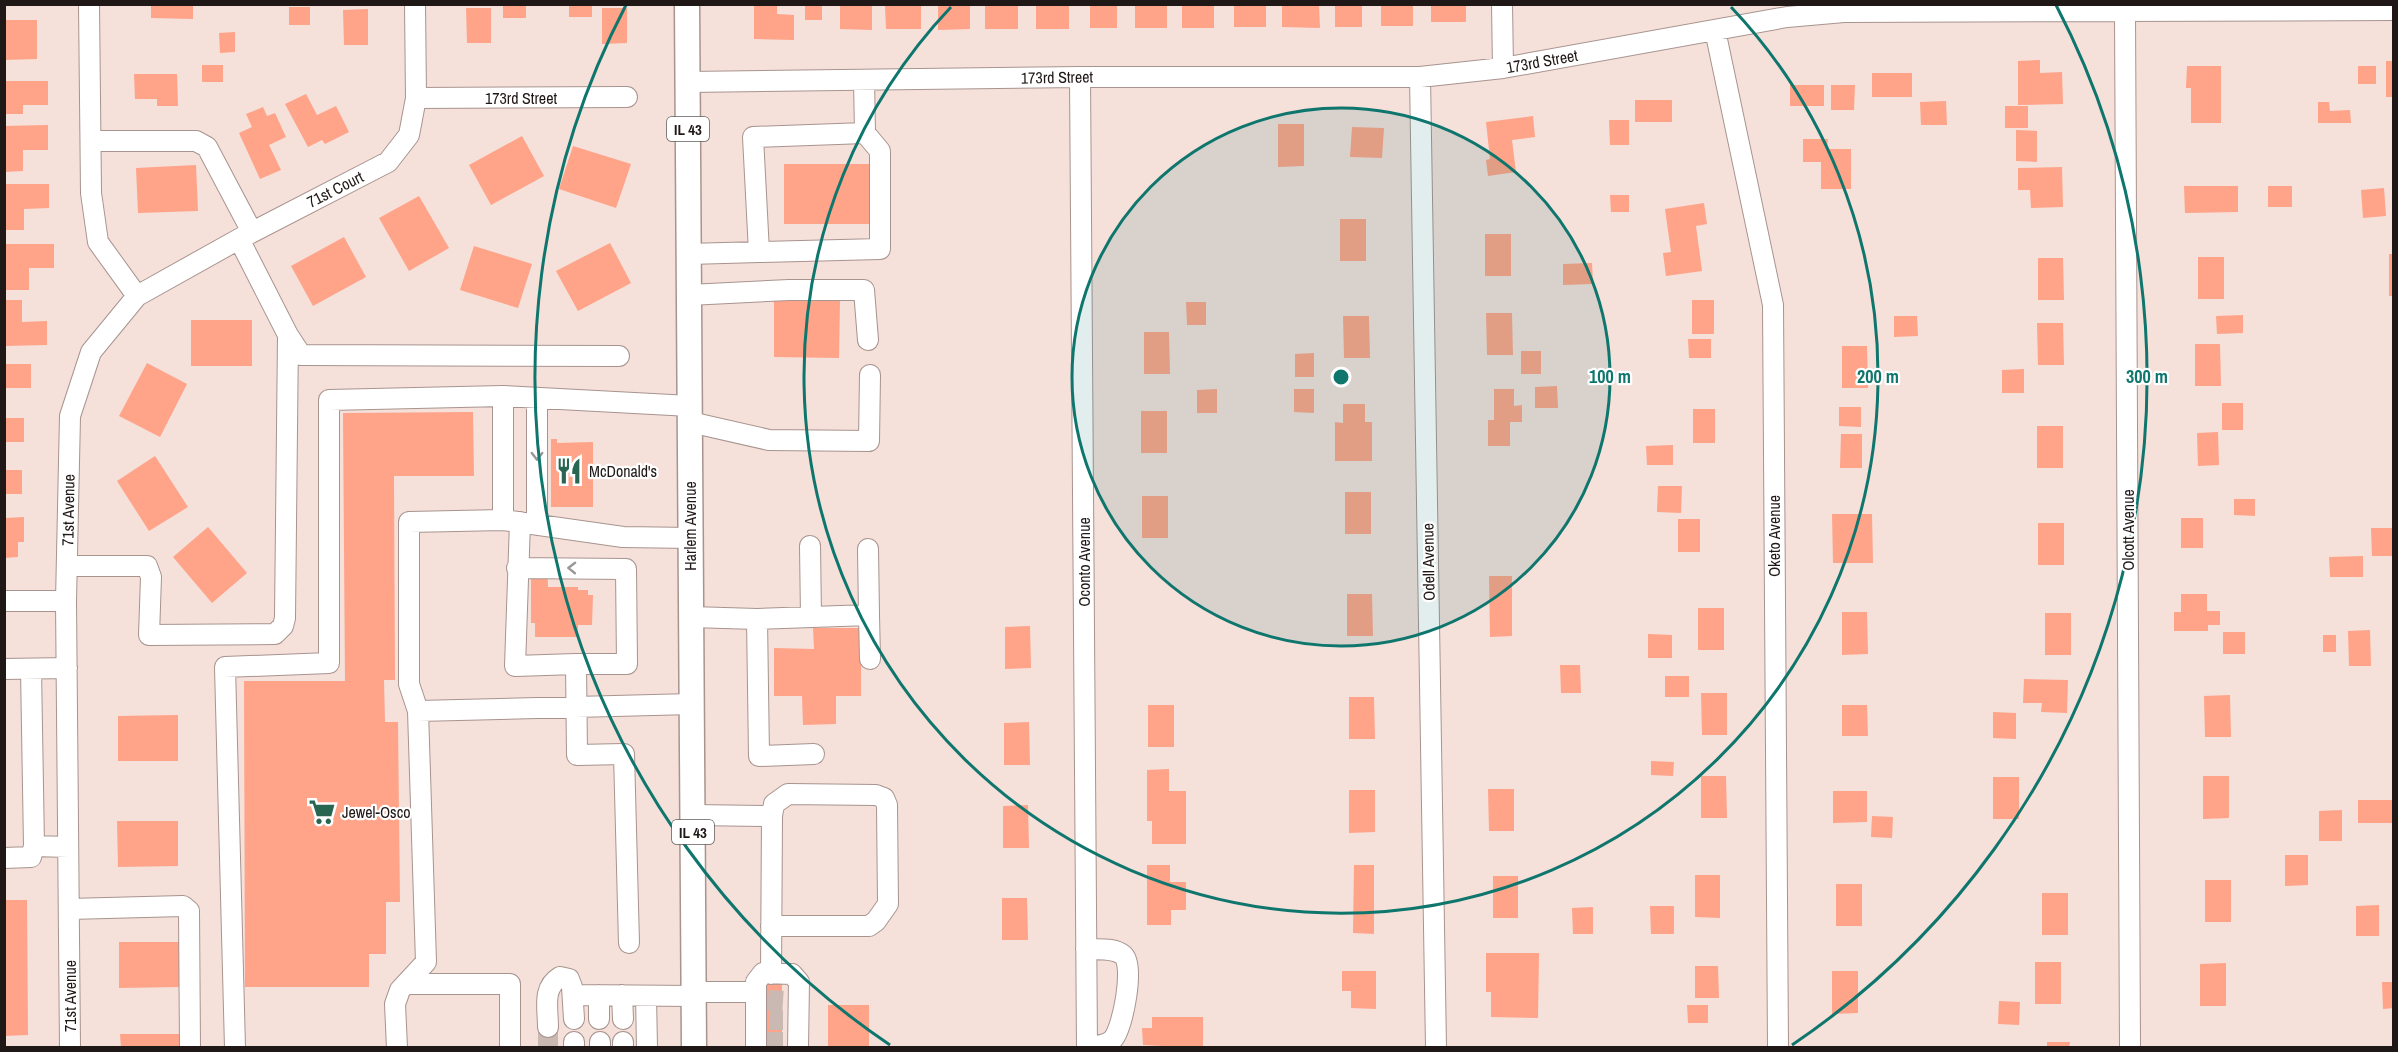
<svg xmlns="http://www.w3.org/2000/svg" width="2398" height="1052" viewBox="0 0 2398 1052" font-family="'Archivo Narrow',sans-serif">
<rect width="100%" height="100%" fill="#f5e0da"/>
<!-- building -->
<path fill="#ffa389" d="M151 4H193V19L151 18Z
M503 4H526V18H503Z
M805 4H822V20H805Z
M840 4H872V30L840 29Z
M938 4H970V29L938 30Z
M985 4H1018V29H985Z
M1036 4H1069V29H1036Z
M1090 4H1117V28H1090Z
M1135 4H1167V28H1135Z
M1182 4H1214V28H1182Z
M1234 4H1266V27H1234Z
M1335 4H1362V27H1335Z
M1381 4H1413V26H1381Z
M1431 4H1466V22H1431Z
M569 5H592V17H569Z
M1282 5H1319L1320 28 1282 27Z
M754 6H777V14L794 15V40L754 39Z
M885 6H921V29H886Z
M289 7H310V25H289Z
M466 8H491V43H467Z
M602 8H627V43L602 44Z
M368 9V45H344L343 10Z
M4 20H37V59L4 60Z
M235 32V52L220 53 219 33Z
M2040 60V73L2062 72 2063 104 2018 105V61Z
M2386 61H2394V97H2386Z
M202 65H223V82H202Z
M2187 66H2221V123H2191V88H2186Z
M2358 66H2376V84H2358Z
M1872 73H1912V97H1872Z
M134 74H177L178 106H157V99H135Z
M5 81H48V105H23V114H4Z
M1790 85H1824V106H1790Z
M1831 85H1855L1854 110H1831Z
M306 94 317 115 336 106 349 132 325 144 322 140 308 147 285 104Z
M1635 100H1672V122H1635Z
M1946 101 1947 125H1921L1920 102Z
M2318 102H2329L2330 111 2350 110 2351 123H2318Z
M2005 106H2028V128H2005Z
M263 107 267 116 275 113 286 137 269 145 281 170 260 179 239 133 252 127 246 114Z
M1533 116 1535 137 1512 140 1516 172 1488 176 1486 160 1490 159 1486 122Z
M1609 120H1629V145H1610Z
M1278 124H1304V166L1278 167Z
M48 125V150H23V171L4 172V126Z
M1352 127 1384 128 1382 158 1350 157Z
M2016 130 2037 131V162L2016 161Z
M522 136 544 176 491 205 469 165Z
M1803 139H1828L1827 149H1851V189H1821V162H1803Z
M573 146 631 164 616 208 559 189Z
M784 164H871V224H784Z
M196 165 198 211 138 213 136 168Z
M2062 167 2063 207 2031 208 2030 190H2018V168Z
M4 184H49V208L24 209V230H4Z
M2184 186H2238V212L2185 213Z
M2268 186H2292V207H2268Z
M2384 188 2386 216 2363 218 2361 190Z
M1610 195H1629V212H1611Z
M419 196 449 248 409 271 379 218Z
M1704 203 1707 224 1696 226 1702 271 1666 276 1663 253 1671 252 1665 209Z
M1340 219H1366V261H1340Z
M1485 234H1511V276H1485Z
M344 237 366 277 313 306 291 266Z
M610 243 631 283 578 311 556 271Z
M4 244H54V268H29V290H5Z
M474 246 532 264 518 308 460 290Z
M2389 254H2394V296H2389Z
M2198 257H2224V299H2198Z
M2038 258H2063L2064 300H2038Z
M1592 263 1593 284 1563 285V264Z
M4 300H22V322L47 321V345L4 346Z
M1692 300H1714V334H1692Z
M774 301H840L839 358 774 357Z
M1186 302H1206V325H1187Z
M1486 313H1512L1513 355H1487Z
M2243 315V333L2217 334 2216 316Z
M1343 316H1369L1370 358H1344Z
M1894 316H1917L1918 336 1894 337Z
M191 320H252V366H191Z
M2037 323H2063L2064 365H2038Z
M1144 332H1169L1170 374H1144Z
M1688 339H1711V358H1689Z
M2195 344H2220L2221 386H2195Z
M1842 346H1867L1868 388H1842Z
M1521 351H1541V374H1521Z
M1314 353V377H1295V354Z
M147 363 187 384 160 437 119 416Z
M4 364H31V388H4Z
M2024 369V393H2002V370Z
M1557 386 1558 408H1535V387Z
M1217 389V413H1197V390Z
M1294 389H1314V413L1294 412Z
M1494 389H1514V406L1522 405V422H1510V446H1488V420H1494Z
M2222 403H2243V430H2222Z
M1343 404H1365V422H1372V461H1335V422L1343 423Z
M1839 407H1861V427L1839 426Z
M1693 409H1715V443H1693Z
M1141 411H1167V453H1141Z
M473 412 474 476H394L395 680H384L385 722H398L400 902H386V954H369V987H245L244 681H345L343 413Z
M4 418H24V442H4Z
M2037 426H2063V468H2037Z
M2218 432 2219 465 2198 466 2197 433Z
M1841 434H1862V468H1840Z
M551 439H557V443L593 442V507H551Z
M1673 445V465H1647L1646 446Z
M155 456 188 507 149 531 117 481Z
M4 470H22V494H4Z
M1658 486H1682L1681 513 1657 512Z
M1345 492H1371V534H1345Z
M1142 496H1168V538H1142Z
M2234 499H2255V516L2234 515Z
M1832 514H1872L1873 563H1833Z
M24 517V542H18V557L4 558V518Z
M2181 518H2203V548H2181Z
M1678 519H1700V552H1678Z
M2038 523H2064V565H2038Z
M208 527 247 573 212 603 173 557Z
M2371 528H2394V556H2372Z
M2363 556V577H2330L2329 557Z
M531 560H547L548 587H578V590H588V595H593L592 625H578V637H535V623H531Z
M1489 576H1512V636L1490 637Z
M1347 594H1372L1373 636H1347Z
M2181 594H2207V611H2220V625H2208V631H2174V612H2181Z
M1698 608H1724V650H1698Z
M1842 612H1867L1868 654 1842 655Z
M2045 613H2071V655H2045Z
M1030 626 1031 668 1005 669V627Z
M813 628H861V696H836V724L803 725 802 696H774V648L814 649Z
M2370 630 2371 666H2349L2348 631Z
M2223 632H2245V654H2223Z
M1648 634 1672 635V658H1648Z
M2323 635H2336V652H2323Z
M1560 665H1580L1581 693H1561Z
M1665 676H1689V697H1665Z
M2024 679 2068 680 2067 713 2041 712 2042 703H2023Z
M1701 693H1727V735H1702Z
M2230 695 2231 737H2205L2204 696Z
M1349 697H1374L1375 739H1349Z
M1148 705H1174V747H1148Z
M1842 705H1867L1868 736H1842Z
M1993 712 2016 713V739L1993 738Z
M178 715V761H118V716Z
M1029 722 1030 765H1004V723Z
M1651 761 1674 762 1673 776 1651 775Z
M1169 769V791H1186V844H1152V821H1147V770Z
M1701 776H1726L1727 818H1701Z
M2203 776H2229V818L2203 819Z
M1993 777H2019V819H1993Z
M1488 789H1514V831H1489Z
M1349 790H1375V832L1349 833Z
M1833 791H1867V822L1833 823Z
M2358 800H2394V823H2358Z
M1028 805 1029 848H1003V806Z
M2342 810V841H2319V811Z
M1872 816 1893 817 1892 838 1871 837Z
M117 821H178V866L118 867Z
M2285 855H2308V885L2285 886Z
M1147 865H1170V882H1186V910H1171V925H1147Z
M1354 865H1374V934L1353 933Z
M1695 875H1720V918L1695 917Z
M1493 876H1518V918H1493Z
M2205 880H2231V922H2205Z
M1836 884H1862V926H1836Z
M2042 893H2068V935H2042Z
M1002 898H1027L1028 940H1002Z
M4 900H27L28 1035 4 1036Z
M2379 905V936H2356V906Z
M1650 906H1674V934H1651Z
M1593 907V934H1573L1572 908Z
M119 942H180V987L119 988Z
M1486 953H1539L1538 1018 1491 1017V992H1486Z
M2035 962H2061V1004H2035Z
M2226 963V1006H2200V964Z
M1695 966H1718L1719 998H1695Z
M1342 971H1376V1009L1351 1008V991H1342Z
M1832 971H1858V1013L1832 1014Z
M764 980H782V1048H765Z
M2382 982H2394V1008L2383 1009Z
M1999 1001 2020 1002 2019 1025 1998 1024Z
M828 1005H869V1048H828Z
M1687 1005H1708V1023H1688Z
M1152 1017H1203V1048L1143 1045 1142 1028H1152Z
M120 1034H181V1048H121Z
M2047 1042H2070L2069 1048H2047Z"/>
<g fill="none" stroke-linecap="round" stroke-linejoin="round">
<!-- minor-tunnel -->
<path stroke="#cab8b3" stroke-width="20" stroke-dasharray="20 10" stroke-linecap="butt" d="M768 1000 783 1001
M769 1020H783
M548 1027V1048
M768 1042H783"/>
<!-- minor casing -->
<g stroke="#a8948f" stroke-width="22">
<path id="minor" d="M1502 4 1503 68
M2125 12 2130 1048
M1715 30 1773 305 1778 1048
M1080 77 1087 1048
M1420 77 1436 1048
M688 82 1080 77H1420L1503 68 1787 17 1844 12 2394 10
M416 98 627 97
M91 141H196L207 147 252 232
M759 252 880 249V151L865 133
M689 254 759 252 753 137 865 133 864 80
M689 295 789 290H864L868 340
M137 296 239 239 388 162 409 135 416 98 415 4
M288 335 301 355 619 356
M503 396V520L623 537 691 538
M537 398V525
M690 422 769 440 869 441 870 375
M520 522 515 666 576 664
M810 546 811 617
M67 566H147L151 577 149 635 275 634 283 626 285 618 288 335 239 239
M517 568 626 569 627 664H576L577 755 624 754 629 943
M4 601H66
M869 615 870 659
M691 617 757 619 869 615 868 549
M757 619 759 756 814 754
M4 669 67 668
M31 669 34 846
M418 711 692 704
M692 815 772 816 771 974
M4 858 31 857 34 846 68 847
M69 909 183 906 189 911 190 1048
M771 926H869L876 921 888 904 887 805 884 798 876 795 788 794 774 804 772 816
M1086 949C1098 950 1113 947 1123 955 1135 964 1123 1028 1113 1039 1107 1046 1095 1046 1087 1047
M406 984H510V1048
M694 992H756V1048
M756 992V982L763 973 792 974 799 982 798 1048
M573 995 694 996
M599 995V1019
M622 995 623 1019
M646 996 647 1048
M548 1027C548 1008 542 988 560 977L569 979 572 987 574 1019
M574 1042V1048
M600 1042V1048
M623 1042V1048
M70 1048 66 601 70 416 91 352 137 296 98 242 91 193 89 4
M235 1048 225 667 329 663V400L503 396 690 406
M397 1048 395 1004 400 990 426 962 418 711 409 684V522L503 520"/>
</g>
<!-- major casing -->
<g stroke="#a8948f" stroke-width="27">
<path id="major" d="M687 4 694 1048"/>
</g>
<!-- minor -->
<use href="#minor" stroke="#fff" stroke-width="20"/>
<!-- major -->
<use href="#major" stroke="#fff" stroke-width="24"/>
</g>
<!-- one-way arrows -->
<defs><path id="oneway-chevron" d="M-2-3.5L2.5 0L-2 3.5" fill="none" stroke-width="1.6" stroke-linecap="round" stroke-linejoin="round" transform="scale(1.5)"/></defs>
<g stroke="#9a9796">
<use href="#oneway-chevron" transform="translate(537 456) rotate(90)"/>
<use href="#oneway-chevron" transform="translate(572 568) rotate(-179)"/>
</g>
<!-- distance rings -->
<circle cx="1341" cy="377" r="269" fill="#0f766e" fill-opacity=".12"/>
<g fill="none" stroke="#0f766e" stroke-width="3">
<circle cx="1341" cy="377" r="269"/>
<path d="M1731 7A537 537 0 1 1 951 7"/>
<path d="M890 1045A806 806 0 0 1 626 5M2056 5A806 806 0 0 1 1792 1045"/>
</g>
<!-- icons -->
<defs>
<g id="restaurant-bare" transform="scale(2.07)"><path d="M-5-6h1v4h1v-4h1v4h1v-4h1v5L-1.5 .5V6h-2V.5L-5-1ZM5-6V6H3V1.5H1.5Q1.5-4 5-6Z" fill="#296651" stroke="#fff" stroke-width="2.5" paint-order="stroke"/></g>
<g id="supermarket-bare" transform="scale(2.07)"><path d="M-6-5.5h2.5l.6 2H6L4.5 2H-2.5L-4.4-4H-6ZM-1.5 3.2a1.3 1.3 0 1 0 .1 0ZM3 3.2a1.3 1.3 0 1 0 .1 0Z" fill="#296651" stroke="#fff" stroke-width="2.5" paint-order="stroke"/></g>
</defs>
<g fill-rule="evenodd">
<use href="#restaurant-bare" x="569" y="471"/>
<use href="#supermarket-bare" x="322" y="812"/>
</g>
<g text-anchor="middle" dominant-baseline="central" stroke-width="4.5" stroke-linejoin="round" paint-order="stroke">
<!-- shield labels -->
<g fill="#fff" stroke="#625d5c" stroke-width="1.5">
<rect x="667" y="117" width="42" height="24" rx="4.5"/>
<rect x="672" y="820" width="42" height="24" rx="4.5"/>
</g>
<g font-size="15" font-weight="bold" fill="#1f1816">
<text x="688" y="129">IL 43</text>
<text x="693" y="832">IL 43</text>
</g>
<!-- street labels -->
<g font-size="16" fill="#1f1816" stroke="#fff">
<text transform="translate(1542 61) rotate(-10)">173rd Street</text>
<text transform="translate(1057 77) rotate(-1)">173rd Street</text>
<text x="521" y="98">173rd Street</text>
<text transform="translate(335 189) rotate(-27)">71st Court</text>
<text transform="translate(68 510) rotate(-89)">71st Avenue</text>
<text transform="translate(690 526) rotate(-90)">Harlem Avenue</text>
<text transform="translate(2128 530) rotate(-90)">Olcott Avenue</text>
<text transform="translate(1774 536) rotate(-90)">Oketo Avenue</text>
<text transform="translate(1084 562) rotate(-90)">Oconto Avenue</text>
<text transform="translate(1428 562) rotate(-91)">Odell Avenue</text>
<text transform="translate(70 996) rotate(-90)">71st Avenue</text>
</g>
<!-- poi labels -->
<g font-size="16" fill="#1f1816" stroke="#fff" text-anchor="start">
<text x="589" y="471">McDonald's</text>
<text x="342" y="812">Jewel-Osco</text>
</g>
</g>
<circle cx="1341" cy="377" r="9" fill="#0f766e" stroke="#fff" stroke-width="3"/>
<g font-size="18" text-anchor="middle" font-weight="bold" fill="#0f766e" stroke="#fff" stroke-width="4.5" stroke-linejoin="round" paint-order="stroke">
<text x="1610" y="383">100 m</text>
<text x="1878" y="383">200 m</text>
<text x="2147" y="383">300 m</text>
</g>
<!-- border -->
<rect width="2398" height="1052" fill="none" stroke="#1f1816" stroke-width="12"/>
</svg>
